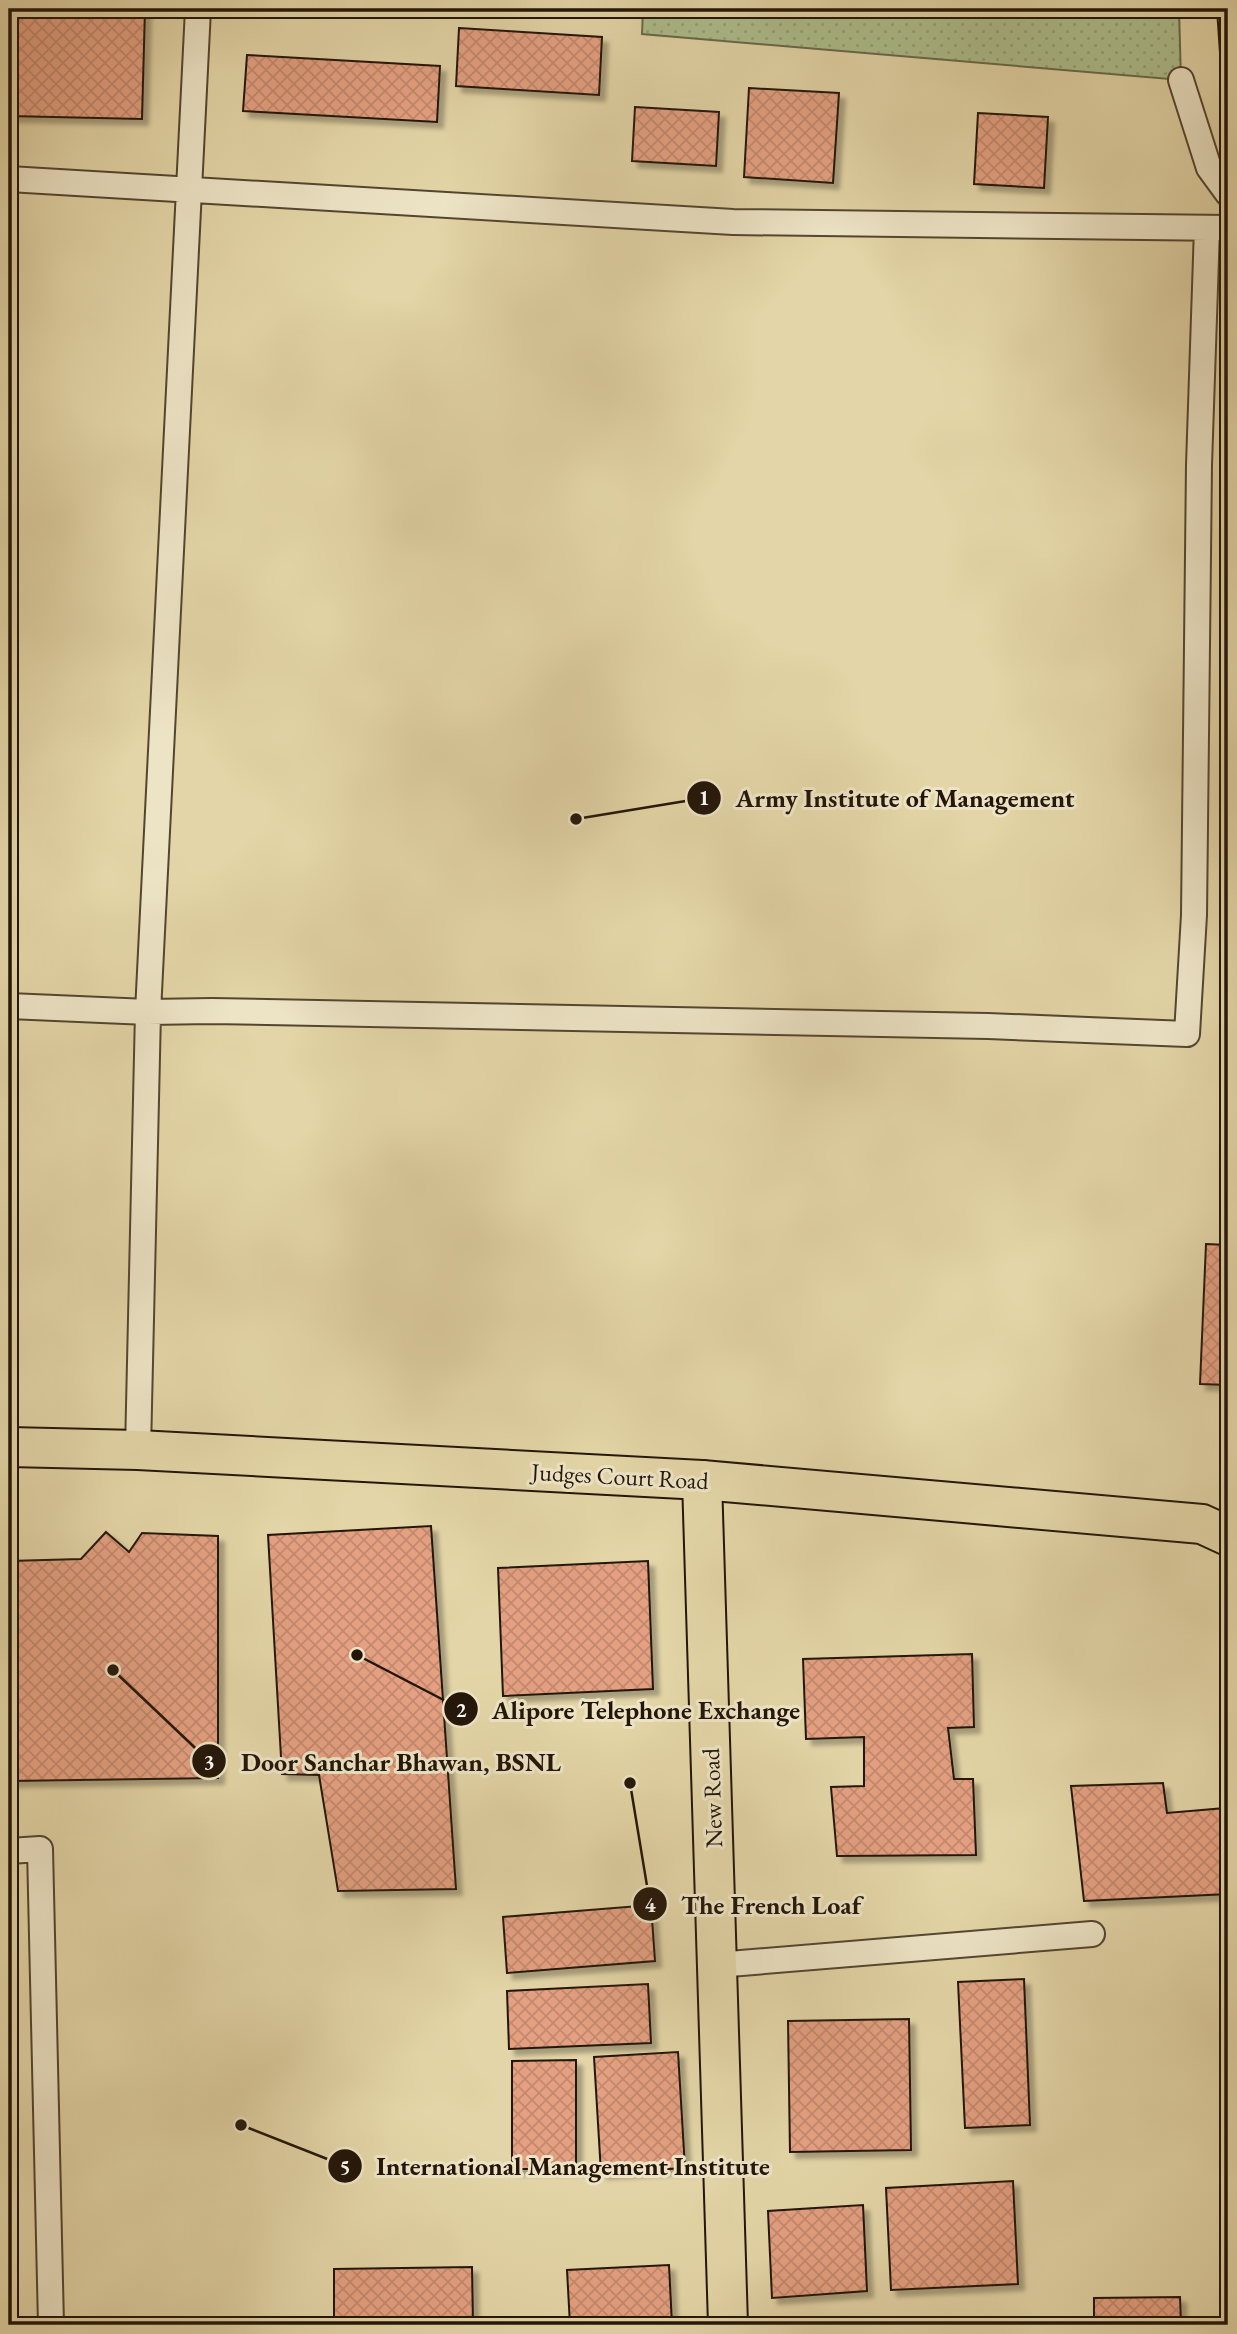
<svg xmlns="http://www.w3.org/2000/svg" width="1237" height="2334" viewBox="0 0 1237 2334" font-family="'EB Garamond',serif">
<defs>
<pattern id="park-dots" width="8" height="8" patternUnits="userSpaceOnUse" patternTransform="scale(1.75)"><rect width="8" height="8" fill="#adbe8d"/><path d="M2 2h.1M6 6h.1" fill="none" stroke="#95a378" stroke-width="1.8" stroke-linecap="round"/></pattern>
<pattern id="building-cross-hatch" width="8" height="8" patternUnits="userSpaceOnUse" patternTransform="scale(1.75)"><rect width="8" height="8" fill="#e4a081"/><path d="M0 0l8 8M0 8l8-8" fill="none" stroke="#c3896e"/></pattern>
<filter id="shadow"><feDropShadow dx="6" dy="6" stdDeviation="2" flood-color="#0004"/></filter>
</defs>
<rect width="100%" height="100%" fill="#e3d5a7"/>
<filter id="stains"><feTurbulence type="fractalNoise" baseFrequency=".00286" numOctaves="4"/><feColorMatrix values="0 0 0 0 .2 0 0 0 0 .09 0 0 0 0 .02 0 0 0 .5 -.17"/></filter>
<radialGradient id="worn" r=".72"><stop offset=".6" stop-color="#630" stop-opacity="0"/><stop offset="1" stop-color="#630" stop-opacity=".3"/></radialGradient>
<!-- park -->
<path fill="url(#park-dots)" stroke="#686a4b" stroke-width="2" d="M643 9H1179L1181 80 642 34Z"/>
<!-- building -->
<path fill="url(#building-cross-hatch)" stroke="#231609" stroke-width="2" filter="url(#shadow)" d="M9 9H145L142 119 9 116Z
M1217 9H1228V155H1227Z
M459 28 602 37 599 95 456 86Z
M247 55 440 66 437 122 243 111Z
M749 88 839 93 833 183 744 177Z
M635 107 719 112 716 166 632 161Z
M978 113 1048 117 1044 188 974 184Z
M1206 1244 1228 1245V1385L1200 1384Z
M431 1526 456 1889 338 1891 319 1775 282 1774 268 1535Z
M106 1532 129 1552 142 1533 218 1536V1778L9 1781V1561L81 1559Z
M648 1561 653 1689 503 1696 498 1568Z
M972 1654 974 1727 948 1728 954 1779H973L976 1855 837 1856 831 1787 864 1786V1737L806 1739 803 1659Z
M1163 1783 1167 1813 1225 1808 1228 1792V1894L1084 1901 1071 1786Z
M651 1905 655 1961 507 1973 503 1917Z
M1024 1979 1030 2125 965 2128 958 1982Z
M648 1984 651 2043 509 2049 507 1991Z
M909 2019 911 2150 790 2152 788 2021Z
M678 2052 685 2168 601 2173 594 2057Z
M576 2060V2169H512V2061Z
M1013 2181 1018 2284 891 2290 886 2188Z
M863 2205 867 2291 772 2298 768 2211Z
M669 2265 672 2325H570L567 2270Z
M472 2267 473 2325H334V2269Z
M1180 2297 1181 2325H1094V2298Z
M995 2321V2325H911Z"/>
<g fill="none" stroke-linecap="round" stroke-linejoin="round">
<!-- service casing -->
<g stroke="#534630" stroke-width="28">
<path id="service" d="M1181 80 1209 168 1228 194
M9 179 733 222 1228 228
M9 1006 148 1012 198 9
M138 1450 148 1012 212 1011 988 1026 1187 1034 1194 915 1199 465 1207 228
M9 1851 40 1849 51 2325
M717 1965 1092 1934"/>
</g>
<!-- primary casing -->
<g stroke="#231609" stroke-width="42">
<path id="primary" d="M702 1480 728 2325"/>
</g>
<!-- trunk casing -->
<g stroke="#231609" stroke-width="42">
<path id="trunk" d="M9 1447 138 1450 702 1480 1202 1524 1228 1536"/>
</g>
<!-- service -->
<use href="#service" stroke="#ede4c6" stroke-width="24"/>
<!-- primary -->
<use href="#primary" stroke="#e3d5a7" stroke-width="38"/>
<!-- trunk -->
<use href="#trunk" stroke="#e3d5a7" stroke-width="38"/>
</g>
<g text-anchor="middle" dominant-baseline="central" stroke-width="6" stroke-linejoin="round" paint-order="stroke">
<!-- street labels -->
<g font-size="24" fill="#231609" stroke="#ede4c6">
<text transform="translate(620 1476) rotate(3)">Judges Court Road</text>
<text transform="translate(712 1798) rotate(-92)">New Road</text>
</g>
</g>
<!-- callouts -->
<path fill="none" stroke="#231609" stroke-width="2.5" d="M576 819L704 798M357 1655L461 1709M113 1670L209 1761M630 1783L650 1904M241 2125L345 2166"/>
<g fill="#231609" stroke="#ede4c6" stroke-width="2.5">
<circle cx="576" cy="819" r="7"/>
<circle cx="357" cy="1655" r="7"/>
<circle cx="113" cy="1670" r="7"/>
<circle cx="630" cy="1783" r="7"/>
<circle cx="241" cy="2125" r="7"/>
<circle cx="704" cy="798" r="18"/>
<circle cx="461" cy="1709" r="18"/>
<circle cx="209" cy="1761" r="18"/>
<circle cx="650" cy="1904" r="18"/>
<circle cx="345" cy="2166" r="18"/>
</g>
<g font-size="21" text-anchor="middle" font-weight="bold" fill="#fff">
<text x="704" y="805">1</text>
<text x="461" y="1717">2</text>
<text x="209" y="1769">3</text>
<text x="650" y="1912">4</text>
<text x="345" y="2174">5</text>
</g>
<g font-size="26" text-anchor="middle" font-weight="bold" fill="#231609" stroke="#ede4c6" stroke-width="6" stroke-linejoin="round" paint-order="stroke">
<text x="905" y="807">Army Institute of Management</text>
<text x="646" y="1719">Alipore Telephone Exchange</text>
<text x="401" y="1771">Door Sanchar Bhawan, BSNL</text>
<text x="771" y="1914">The French Loaf</text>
<text x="573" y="2175">International Management Institute</text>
</g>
<!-- margin -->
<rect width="1237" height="2334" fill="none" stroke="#e3d5a7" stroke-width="35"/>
<rect x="10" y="10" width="1216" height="2313" fill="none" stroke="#231609" stroke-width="3.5"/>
<rect x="18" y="18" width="1202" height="2299" fill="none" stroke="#231609" stroke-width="2"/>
<rect width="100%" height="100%" filter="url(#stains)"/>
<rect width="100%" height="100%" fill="url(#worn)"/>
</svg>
